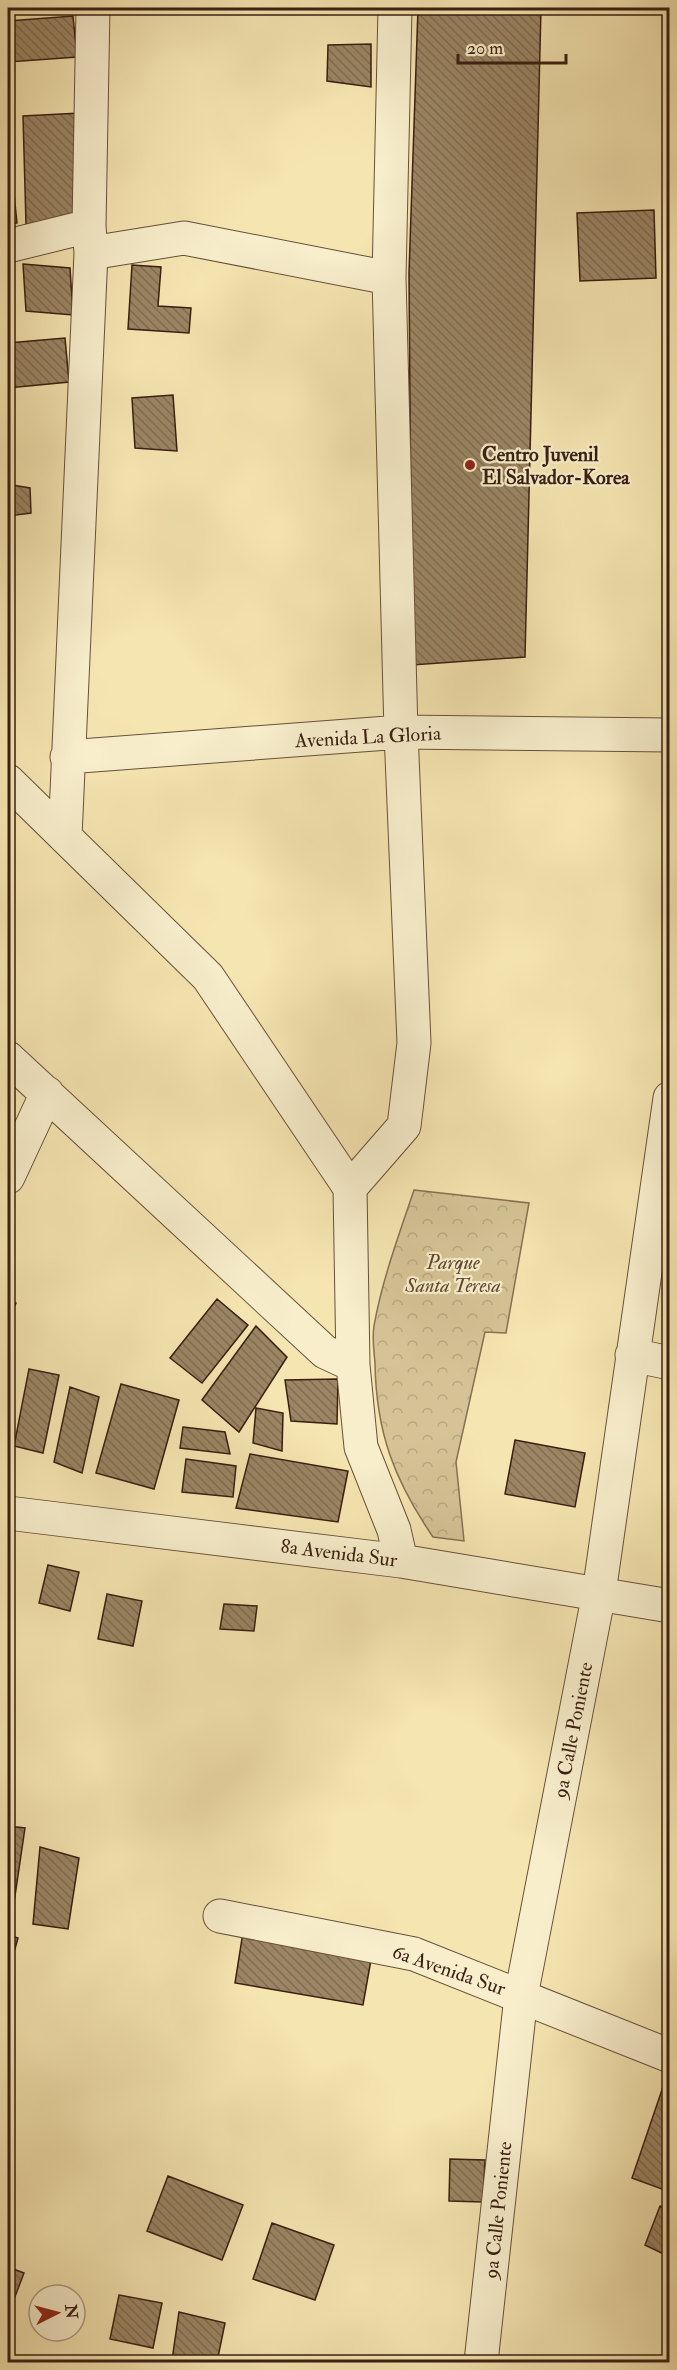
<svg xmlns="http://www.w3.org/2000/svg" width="677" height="2370" viewBox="0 0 677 2370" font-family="'IM FELL Double Pica',serif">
<defs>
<pattern id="park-crowns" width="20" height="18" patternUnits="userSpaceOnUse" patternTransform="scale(1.5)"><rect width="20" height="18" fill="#d5c396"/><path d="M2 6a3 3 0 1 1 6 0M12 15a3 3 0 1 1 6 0" fill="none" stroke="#b8a780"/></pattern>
<pattern id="building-back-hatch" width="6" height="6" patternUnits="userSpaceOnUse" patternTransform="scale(1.5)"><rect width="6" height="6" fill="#9b8564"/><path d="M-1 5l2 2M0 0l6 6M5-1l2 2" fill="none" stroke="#7f6c51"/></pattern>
</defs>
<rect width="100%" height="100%" fill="#f5e5b1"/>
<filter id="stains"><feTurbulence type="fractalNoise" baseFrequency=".00333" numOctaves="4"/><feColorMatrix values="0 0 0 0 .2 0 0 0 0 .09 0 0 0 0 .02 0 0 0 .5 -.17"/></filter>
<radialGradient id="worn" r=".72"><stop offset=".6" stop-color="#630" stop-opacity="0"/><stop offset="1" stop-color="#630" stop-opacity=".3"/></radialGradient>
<!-- park -->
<path fill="url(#park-crowns)" stroke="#877054" stroke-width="1.5" d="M414 1190 529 1203 506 1333 485 1332 456 1462 464 1541 433 1537C394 1480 376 1432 375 1363 374 1351 372 1338 374 1326 382 1280 399 1235 414 1190Z"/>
<!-- building -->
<path fill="url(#building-back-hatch)" stroke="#391e11" stroke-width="1.5" d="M418 8H541L525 657 412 665 409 273Z
M73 16 77 57 8 62V21Z
M371 44V87L327 81 328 45Z
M80 113 81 219 26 224 23 116Z
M8 137 17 223 8 225Z
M654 210 656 278 580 281 577 213Z
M23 264 70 268 73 315 26 311Z
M132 265 161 267 158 306 191 308 189 333 128 329Z
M65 338 69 382 8 388V343Z
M173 395 177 451 135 448 132 398Z
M12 451V485L30 488 31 513 8 516V452Z
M8 1299 16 1303 8 1320Z
M217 1299 248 1325 202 1383 170 1358Z
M256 1326 287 1357 239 1432 202 1400Z
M29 1369 59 1375 43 1453 14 1446Z
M338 1379 337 1424 291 1421 285 1380Z
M121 1384 179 1400 154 1489 96 1473Z
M70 1387 99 1397 82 1473 54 1462Z
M256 1408 283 1413 282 1451 253 1443Z
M183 1427 225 1432 230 1454 180 1448Z
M515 1440 585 1453 575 1507 505 1494Z
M250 1454 348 1471 338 1522 236 1508Z
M186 1459 236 1466 233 1497 182 1492Z
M48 1565 79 1572 70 1611 39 1603Z
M107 1594 142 1601 133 1646 98 1639Z
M224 1604 257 1606 254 1631 220 1629Z
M8 1826 25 1828 11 1923 8 1922Z
M40 1847 79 1858 68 1929 33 1924Z
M243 1932 372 1954 363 2005 235 1983Z
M8 1935 18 1938 8 1974Z
M667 2075 670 2076V2192L632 2178Z
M450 2159 485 2160 483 2202 449 2201Z
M168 2176 243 2205 222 2260 147 2231Z
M660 2206 670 2211V2257L645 2245Z
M272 2223 334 2245 315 2300 253 2279Z
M8 2267 24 2273 8 2315Z
M119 2295 162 2303 153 2348 110 2339Z
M179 2312 225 2323 217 2362H179L172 2360Z"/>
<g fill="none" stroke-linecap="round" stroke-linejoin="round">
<!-- street casing -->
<g stroke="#685039" stroke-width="35">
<path id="street" d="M395 8 389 278 401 732 414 1043 404 1126 350 1188 353 1365 361 1447 394 1530 401 1561
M8 246 89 226
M91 253 184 238 389 278
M67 757 401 732 670 735
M8 781 208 977 350 1188
M65 837 91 253 89 226 93 8
M8 1058 325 1352 353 1365
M8 1177 47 1093
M632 1355 670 1363
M8 1513 401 1561 670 1606
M220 1916 414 1954 670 2056
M481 2362 521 1996 599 1593 670 1098"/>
</g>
<!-- street -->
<use href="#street" stroke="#f8eecc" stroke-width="33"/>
</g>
<!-- markers -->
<circle fill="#8f2418" stroke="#f8eecc" stroke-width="2" cx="470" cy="465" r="6"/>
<g text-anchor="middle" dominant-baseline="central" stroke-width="4.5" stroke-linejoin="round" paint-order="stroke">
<!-- poi labels -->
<g font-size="20" font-weight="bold" fill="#391e11" stroke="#f8eecc" text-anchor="start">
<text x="482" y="454">Centro Juvenil<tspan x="482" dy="23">El Salvador-Korea</tspan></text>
</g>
<!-- street labels -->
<g font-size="20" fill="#391e11" stroke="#f8eecc">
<text transform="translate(368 737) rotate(-3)">Avenida La Gloria</text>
<text transform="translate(339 1553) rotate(7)">8a Avenida Sur</text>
<text transform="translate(573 1730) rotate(-79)">9a Calle Poniente</text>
<text transform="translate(449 1970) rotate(19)">6a Avenida Sur</text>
<text transform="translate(498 2210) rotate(-84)">9a Calle Poniente</text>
</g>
<!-- park labels -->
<g font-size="20" font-style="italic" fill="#604732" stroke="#f8eecc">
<text x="453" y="1262">Parque<tspan x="453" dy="23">Santa Teresa</tspan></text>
</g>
</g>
<!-- margin -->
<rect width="677" height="2370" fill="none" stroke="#f5e5b1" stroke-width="30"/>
<rect x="9" y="9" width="659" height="2352" fill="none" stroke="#391e11" stroke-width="3"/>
<rect x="15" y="15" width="647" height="2340" fill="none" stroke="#391e11" stroke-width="1.5"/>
<!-- north arrow -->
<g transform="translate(57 2313) rotate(84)"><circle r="28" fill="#f8eecc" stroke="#ac9b81" stroke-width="1.5"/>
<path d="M0-4.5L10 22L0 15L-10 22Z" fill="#8f2418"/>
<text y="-9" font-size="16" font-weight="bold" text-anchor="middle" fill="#391e11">N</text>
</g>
<!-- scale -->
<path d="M458 54v9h108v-9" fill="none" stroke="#391e11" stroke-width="3"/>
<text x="467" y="54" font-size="18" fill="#391e11" stroke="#f8eecc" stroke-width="4.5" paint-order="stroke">20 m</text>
<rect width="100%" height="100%" filter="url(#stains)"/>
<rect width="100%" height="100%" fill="url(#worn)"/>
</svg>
